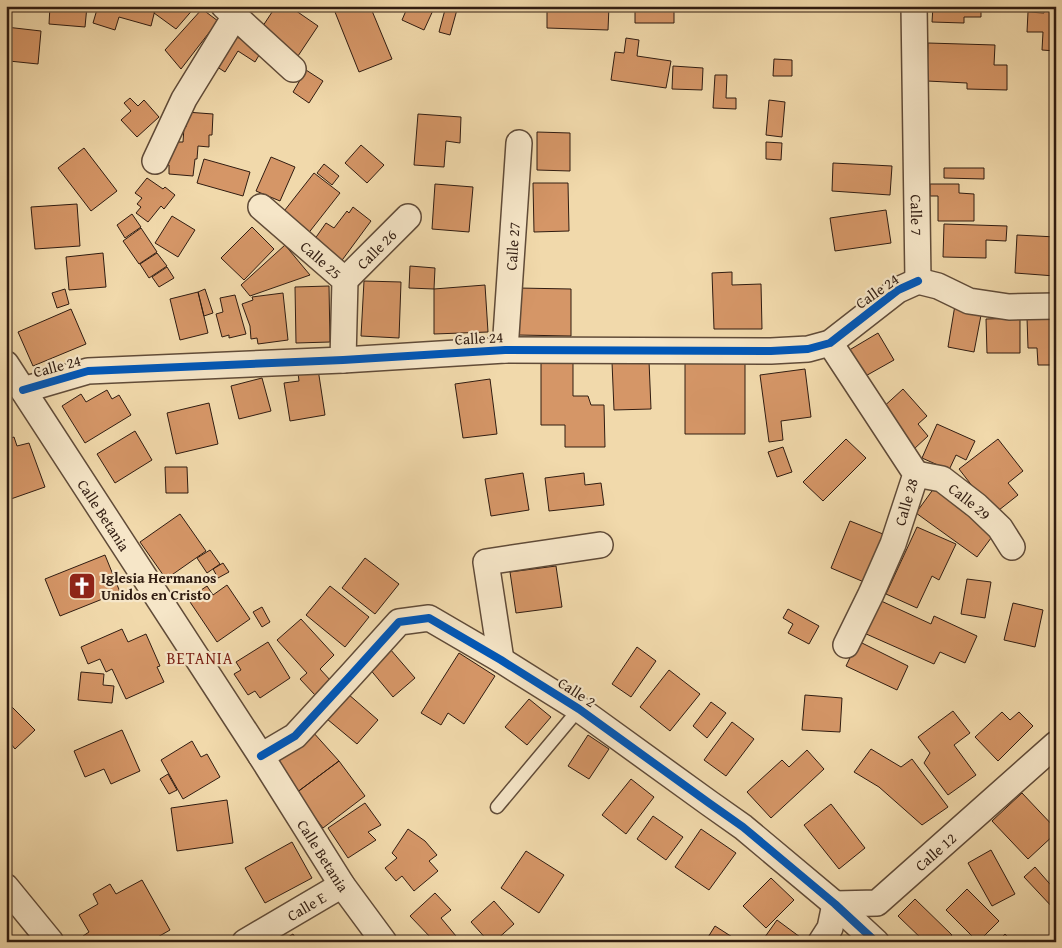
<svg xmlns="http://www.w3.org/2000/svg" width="1062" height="948" viewBox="0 0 1062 948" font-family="'Gentium Book Plus',serif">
<rect width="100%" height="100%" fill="#f1d9ab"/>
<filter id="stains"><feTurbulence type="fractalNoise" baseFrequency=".004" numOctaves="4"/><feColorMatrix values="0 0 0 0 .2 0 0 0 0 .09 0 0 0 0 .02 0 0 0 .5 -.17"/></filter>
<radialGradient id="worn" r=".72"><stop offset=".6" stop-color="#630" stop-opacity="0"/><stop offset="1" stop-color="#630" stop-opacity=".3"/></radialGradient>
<!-- building -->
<path fill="#d59667" stroke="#301c11" d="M6 6H26V9H6Z
M50 6H87L85 27 49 24Z
M98 6H156L151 26 119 17 115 30 93 23Z
M156 6H194L195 7 176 29 154 13Z
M276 6H289L318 26 296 59 257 35Z
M348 6H370L392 59 359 72 335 12Z
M408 6H435L424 30 402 20Z
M446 6H458L450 35 439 32Z
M547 6H609L608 30 547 28Z
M635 6H674V23H635Z
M933 6H981V17H964V23L932 22Z
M1044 6H1055L1056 51 1042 50 1043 32H1027L1028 12 1044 13Z
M202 9 218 21 181 69 165 50Z
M6 27 41 31 38 64 9 61 6 63Z
M231 33 261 52 255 62 238 51 225 72 211 63Z
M626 38 639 40 637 56 671 61 666 88 611 80 615 52 624 53Z
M928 43 995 45 994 65H1007V90L967 89V83L927 81Z
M774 59 792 60V76H773Z
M673 66 703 68 702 90 672 89Z
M306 70 323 81 309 103 293 92Z
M715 75H727L726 98H736V109L713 108Z
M130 98 138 106 144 100 159 117 137 137 121 120 131 111 124 103Z
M769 100 785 102 782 137 766 135Z
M186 112 213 114 212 135H209V147L198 146 197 159H195L193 176 169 174V165H164L173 142H183L184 127H186Z
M418 114 461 117 460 143 446 141 444 167 414 165Z
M537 132 570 133V171L537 170Z
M766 142 782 143 781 160 766 159Z
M361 145 384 165 367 183 345 163Z
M84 148 117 191 91 211 58 168Z
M271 157 295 167 280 201 256 191Z
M204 159 250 172 243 196 197 183Z
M833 163 892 166 890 195 832 191Z
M324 164 339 176 332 185 317 173Z
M944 168H984V179L944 178Z
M314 173 340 193 307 235 281 215Z
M147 178 163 189 165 187 175 195 164 209 161 206 148 222 136 213 141 207 137 204 142 198 135 193Z
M533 183H568L569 231 534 232Z
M435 184 473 187 469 232 432 229Z
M930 184H959V193L974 194V221H938V196H930Z
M77 204 80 246 35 249 31 207Z
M353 207 371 221 340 263 312 243 326 223 334 228 347 211 349 213Z
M886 210 891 243 835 251 830 218Z
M132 214 141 227 125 238 117 225Z
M172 216 195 230 178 257 155 243Z
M944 224 1007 226 1006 241 986 240V258L943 257Z
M252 227 274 249 244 280 221 258Z
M141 228 157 252 139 264 123 241Z
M1017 235 1056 237 1055 276 1015 273Z
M285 245 310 275 250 296 241 285Z
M103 253 106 287 69 290 66 257Z
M157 253 167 266 149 278 140 264Z
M410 266 435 268 434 289 409 288Z
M167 267 174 278 159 287 152 277Z
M732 272V285L761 284 762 329H714L712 273Z
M364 281 401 282 399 338 361 336Z
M485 285 488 332 434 334V289Z
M329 286 330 342 296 343 295 287Z
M518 288 571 289V336L517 335Z
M65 289 69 304 57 308 52 293Z
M205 289 213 313 204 316 198 292Z
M198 292 208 333 180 340 170 299Z
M283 293 288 340 258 344 257 338 251 339 250 326 242 304 253 300 252 297Z
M235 295 246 334 229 338V335L222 337 216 314 223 312 220 298Z
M955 305 982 310 974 352 948 347Z
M71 309 86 344 33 366 18 332Z
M1055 317 1056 365H1038L1037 348H1028L1027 318Z
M1020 318V353H987L986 319Z
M878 333 894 360 862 378 846 352Z
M649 361 651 409 614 410 612 362Z
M541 363H573V396H588L591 405H604L605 447H565V425H541Z
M685 363H745V434H685Z
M318 369 325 415 290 421 284 383 299 381 298 373Z
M805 369 811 417 781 421 783 440 769 442 760 375Z
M262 378 271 411 239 419 231 386Z
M490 379 497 434 463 438 455 384Z
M903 389 927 416 918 424 928 436 914 449 880 410Z
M107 390 112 399 119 395 131 415 85 443 62 406 81 394 86 402Z
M209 403 218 444 176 454 167 413Z
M937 424 975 441 966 460 956 455 949 470 922 458Z
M135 431 152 460 115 483 97 454Z
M14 437 17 446 29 443 45 487 8 500 6 495V440Z
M846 439 866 458 823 501 803 482Z
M998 439 1023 471 1008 483 1018 495 994 514 959 469Z
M783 447 792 472 777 477 768 452Z
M165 467H187L188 493H166Z
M523 473 529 510 491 516 485 479Z
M584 473 585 485 601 483 604 505 549 511 545 478Z
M937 484 966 505 963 512 994 534 977 557 916 513Z
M180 514 206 551 166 579 140 542Z
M850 521 883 534 864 582 831 568Z
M917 527 956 544 939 580 932 576 917 608 886 594Z
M210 550 220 564 207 573 197 558Z
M105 555 120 592 60 616 45 579Z
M6 558H10L9 583H6Z
M365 558 399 584 375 614 342 588Z
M223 563 229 572 218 578 213 569Z
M556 566 562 607 516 613 510 572Z
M967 579 991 582 985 618 961 614Z
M227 585 250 619 217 642 188 599 207 586 213 595Z
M330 586 369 617 345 647 306 615Z
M879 600 931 624 934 616 977 636 965 663 940 652 934 664 864 633Z
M1013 603 1043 610 1035 647 1004 640Z
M262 607 270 622 262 627 253 612Z
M788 609 819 626 809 644 788 633 793 624 783 618Z
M301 619 334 655 320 669 331 681 315 695 300 679 307 673 277 640Z
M122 629 128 642 146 634 160 666 157 667 164 682 126 699 112 669 106 672 100 659 88 664 81 647Z
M858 641 908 666 897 690 846 666Z
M268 642 290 678 260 698 255 691 248 695 234 674 241 670 236 662Z
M637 647 656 661 631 697 612 684Z
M390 649 415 678 393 697 364 662Z
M459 653 495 676 464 724 448 713 441 725 421 713Z
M669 670 700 694 670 731 640 707Z
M81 672 104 674 103 685 114 686 112 703 78 700Z
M348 694 378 720 357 744 327 719Z
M805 695 842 698 840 732 802 730Z
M529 699 551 717 527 745 505 727Z
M6 701 35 730 15 749 11 744 6 748Z
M711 702 726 713 707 738 693 726Z
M953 711 970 733 954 745 976 775 948 795 924 763 930 753 918 737Z
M1002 712 1010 720 1019 712 1033 726 998 761 975 737Z
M732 722 754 739 726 776 704 760Z
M122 730 140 771 111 784 104 769 85 777 74 751Z
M312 731 339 761 296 793 275 760Z
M588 735 609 749 589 779 568 766Z
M192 741 201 757 207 754 220 777 183 799 161 760Z
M871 749 901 767 912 759 948 807 922 825 879 787 854 772Z
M807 750 824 769 771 818 747 792 782 760 789 767Z
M339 761 365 796 323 828 296 793Z
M168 774 177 790 169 794 160 779Z
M631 779 654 797 626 834 602 815Z
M1022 793 1056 829V833L1028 859 992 821Z
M227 800 233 843 177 851 171 808Z
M365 803 381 825 368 832 376 840 348 858 328 828Z
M831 804 865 848 839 869 804 825Z
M653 816 683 837 666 860 637 839Z
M408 829 425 841 437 855 429 861 438 871 414 891 402 876 396 881 385 868 397 858 392 853Z
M701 829 736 853 709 890 675 867Z
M292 842 312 878 265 903 245 868Z
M991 850 1015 894 992 906 968 863Z
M526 851 564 875 539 913 501 888Z
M1035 867 1056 891V907L1054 909 1024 877Z
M771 878 794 900 766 928 743 906Z
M142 880 170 930 149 942H86L83 936 89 932 79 915 98 904 93 894 110 884 116 894Z
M967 889 999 921 978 942 946 910Z
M435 893 451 910 441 918 461 942H431L433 940 410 916Z
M915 899 952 935 946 942H935L932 939 929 942H925L898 916Z
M494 901 514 924 494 942H489L471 922Z
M777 920 800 937 797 942 762 941Z
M715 926 740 942H705Z
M293 934 298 942H280Z
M1005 934 1013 942H997Z"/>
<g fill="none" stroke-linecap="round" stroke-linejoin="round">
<!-- lane casing -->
<g stroke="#604b38" stroke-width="15">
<path id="lane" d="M497 807 579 709"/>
</g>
<!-- street casing -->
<g stroke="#604b38" stroke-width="28">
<g id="street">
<path d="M224 6 293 69"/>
<path id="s1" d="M914 6 918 281"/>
<path d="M155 161 184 99 235 16"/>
<path id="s2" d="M261 207 345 280 343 360"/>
<path id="s3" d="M345 280 408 217"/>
<path d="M918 281 938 286 969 301 1009 307 1056 306"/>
<path d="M830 343 916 474 893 544 871 594 846 645"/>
<path id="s4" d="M505 350 519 143"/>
<path id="s5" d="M6 364 261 756 342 885 384 942"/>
<path d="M23 390 88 371 343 360 505 350 771 351 808 349 830 343 898 290 918 281"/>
<path id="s6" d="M916 474 942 479 977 506 1000 528 1012 547"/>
<path d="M501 660 486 562 600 545"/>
<path d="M261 756 295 736 352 674 399 622 429 618 501 660 579 709 709 803 743 827 835 904 876 942"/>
<path d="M6 887 51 942"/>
<path id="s7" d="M245 942 342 885"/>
<path id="s8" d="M821 942 830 928 835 904 877 903 1056 744"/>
</g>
</g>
<!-- lane -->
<use href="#lane" stroke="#f6e6c8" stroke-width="12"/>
<!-- street -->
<use href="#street" stroke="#f6e6c8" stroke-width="25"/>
<!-- cycleway casing -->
<g stroke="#f6e6c8" stroke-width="11">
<path id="cycleway" d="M23 390 88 371 343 360 505 350 771 351 808 349 830 343 898 290 918 281
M261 756 295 736 352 674 399 622 429 618 501 660 579 709 709 803 743 827 835 904 876 942"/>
</g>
<!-- cycleway -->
<use href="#cycleway" stroke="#0057b8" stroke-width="8"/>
</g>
<!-- icons -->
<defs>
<g id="church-square" transform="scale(1.4375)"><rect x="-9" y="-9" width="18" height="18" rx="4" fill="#8f2418" stroke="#f6e6c8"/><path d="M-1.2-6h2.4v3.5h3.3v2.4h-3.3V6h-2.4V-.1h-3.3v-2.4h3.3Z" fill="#fff"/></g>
</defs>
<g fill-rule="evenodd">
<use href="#church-square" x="82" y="586"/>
</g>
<g text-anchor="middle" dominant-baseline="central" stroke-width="4.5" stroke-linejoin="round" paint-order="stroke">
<!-- street labels -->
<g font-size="15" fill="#301c11" stroke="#f6e6c8">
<text stroke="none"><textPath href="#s1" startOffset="209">Calle 7</textPath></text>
<text stroke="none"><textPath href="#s4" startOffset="104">Calle 27</textPath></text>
<text stroke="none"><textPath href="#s3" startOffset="44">Calle 26</textPath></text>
<text stroke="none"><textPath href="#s2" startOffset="80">Calle 25</textPath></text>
<text transform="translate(877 291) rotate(-35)">Calle 24</text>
<text transform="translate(479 338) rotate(-3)">Calle 24</text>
<text transform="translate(57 366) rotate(-15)">Calle 24</text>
<text transform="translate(906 502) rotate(-74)">Calle 28</text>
<text stroke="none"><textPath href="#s6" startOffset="62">Calle 29</textPath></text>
<text stroke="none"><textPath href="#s5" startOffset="180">Calle Betania</textPath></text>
<text transform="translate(577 692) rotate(33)">Calle 2</text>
<text stroke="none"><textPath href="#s8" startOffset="161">Calle 12</textPath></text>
<text stroke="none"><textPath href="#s5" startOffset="585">Calle Betania</textPath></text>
<text stroke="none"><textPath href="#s7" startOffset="71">Calle E</textPath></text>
</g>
<!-- poi labels -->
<g font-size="15" font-weight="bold" fill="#301c11" stroke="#f6e6c8" text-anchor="start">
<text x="101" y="577">Iglesia Hermanos<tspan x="101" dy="17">Unidos en Cristo</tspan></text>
</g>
<!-- neighbourhood labels -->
<g font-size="16" letter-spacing="1" fill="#7a1f14" stroke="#f6e6c8">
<text x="200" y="658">BETANIA</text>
</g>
</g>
<!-- margin -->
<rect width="1062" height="948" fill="none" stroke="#f1d9ab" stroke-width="25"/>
<rect x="8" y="8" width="1047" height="933" fill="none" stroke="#301c11" stroke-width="2.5"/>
<rect x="12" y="12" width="1037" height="923" fill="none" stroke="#301c11"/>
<rect width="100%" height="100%" filter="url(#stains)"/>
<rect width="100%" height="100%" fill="url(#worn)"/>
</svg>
